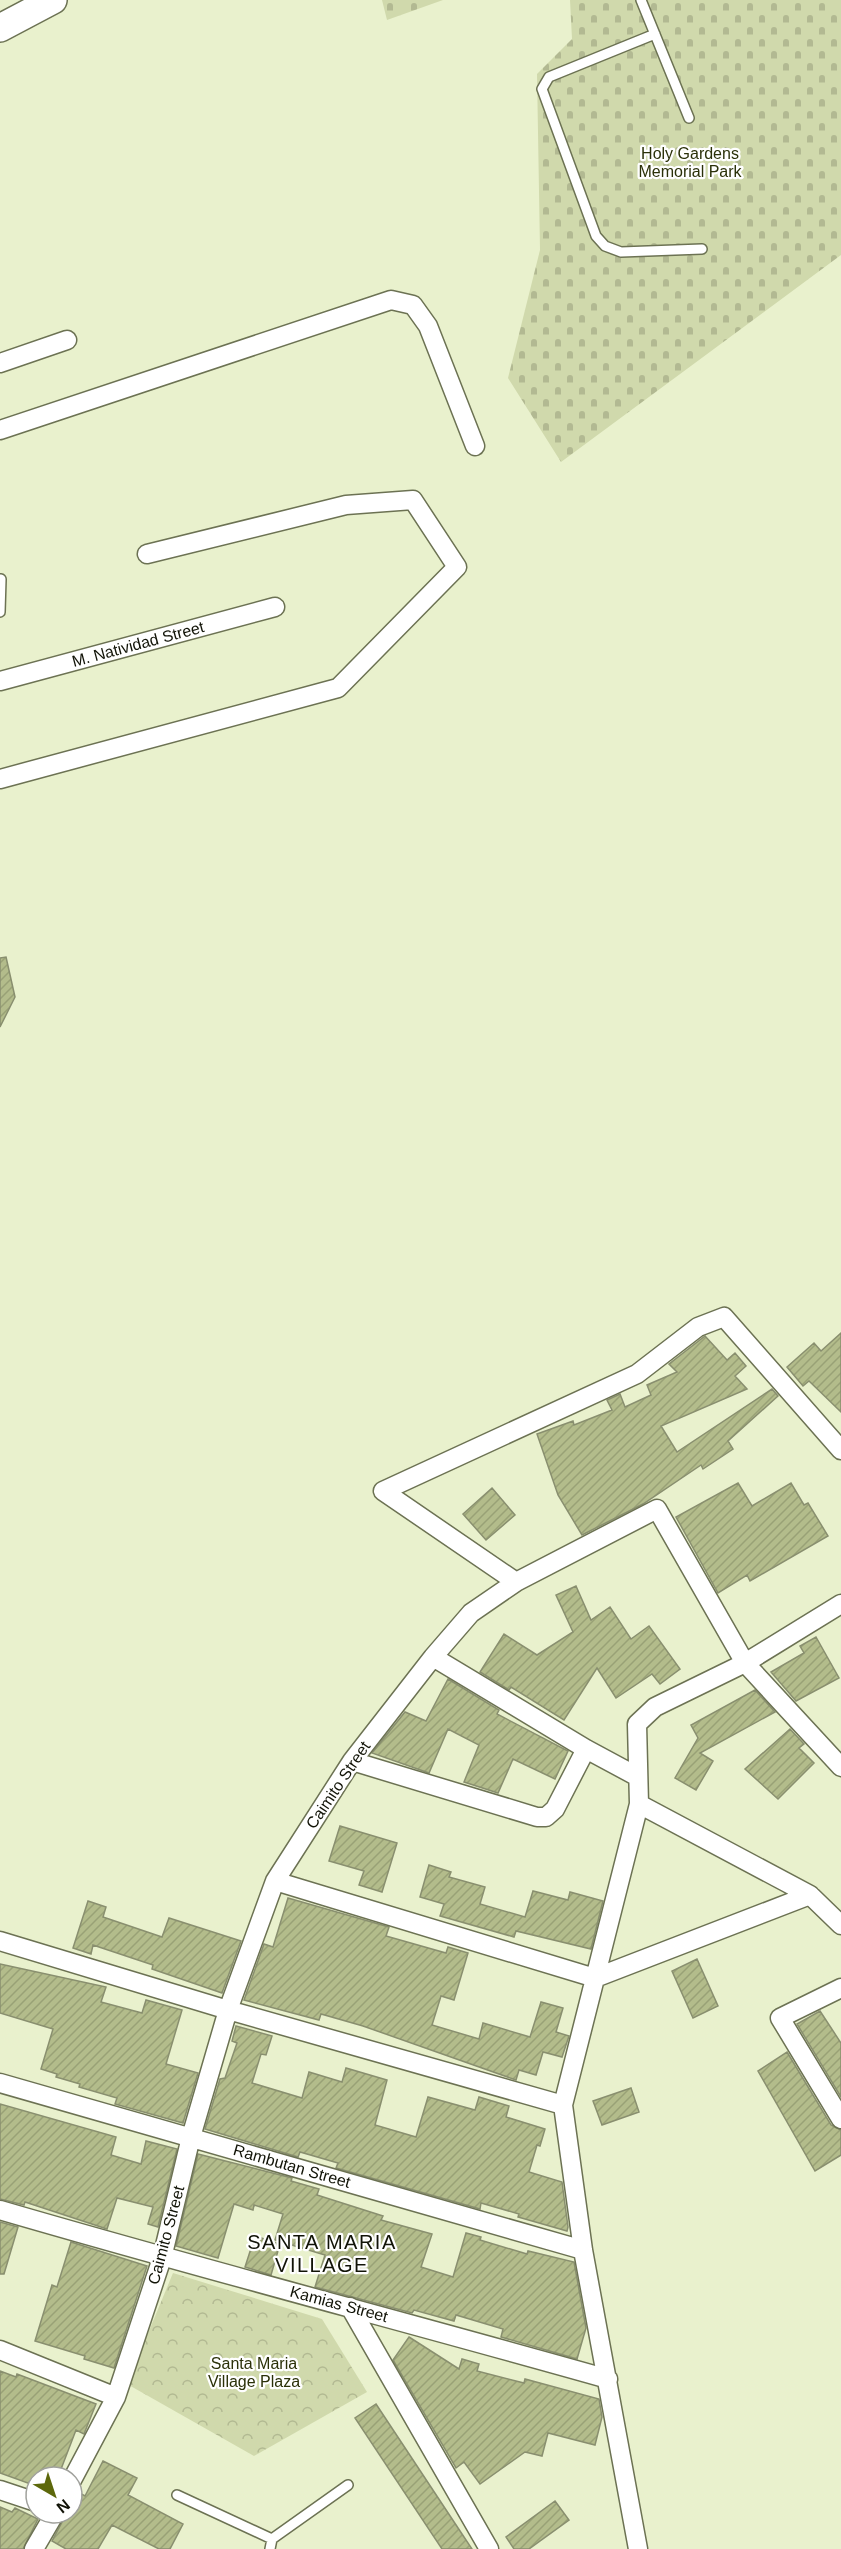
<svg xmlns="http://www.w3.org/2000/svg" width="841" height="2549" viewBox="0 0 841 2549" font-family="Helvetica,sans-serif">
<defs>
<pattern id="cemetery-stones" width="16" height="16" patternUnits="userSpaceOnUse" patternTransform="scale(1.5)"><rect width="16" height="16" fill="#d0d9ac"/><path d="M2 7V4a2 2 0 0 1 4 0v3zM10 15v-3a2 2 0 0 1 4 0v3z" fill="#b2b992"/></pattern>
<pattern id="park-crowns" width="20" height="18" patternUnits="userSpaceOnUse" patternTransform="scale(1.5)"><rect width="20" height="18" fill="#d0d9ac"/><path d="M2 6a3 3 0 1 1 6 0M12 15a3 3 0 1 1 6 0" fill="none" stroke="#b2b992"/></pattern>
<pattern id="building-hatch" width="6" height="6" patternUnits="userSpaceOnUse" patternTransform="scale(1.5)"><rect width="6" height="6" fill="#b3bc8b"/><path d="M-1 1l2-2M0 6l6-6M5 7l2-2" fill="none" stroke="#99a176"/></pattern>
</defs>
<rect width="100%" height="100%" fill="#e9f1cd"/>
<!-- cemetery -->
<path fill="url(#cemetery-stones)" d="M382 0H443L387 20Z
M570 0H841V255L561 462 508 378 540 250 537 74 572 39Z"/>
<!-- park -->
<path fill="url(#park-crowns)" d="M173 2273 322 2319 367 2392 254 2456 127 2384Z"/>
<!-- building -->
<path fill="url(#building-hatch)" stroke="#898f6f" stroke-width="1.5" d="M6 957 15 997 0 1027V958Z
M841 1333V1412L809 1381 803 1386 787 1367 814 1343 821 1351Z
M705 1336 727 1360 735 1353 746 1366 735 1376 747 1389 661 1426 677 1452 772 1389 778 1396 728 1441 733 1449 703 1469 701 1465 643 1504 582 1535 558 1495 537 1434 573 1421 574 1425 612 1410 607 1400 620 1394 625 1407 651 1395 647 1385 677 1372 669 1364Z
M738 1483 752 1506 791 1483 804 1505 808 1503 828 1536 750 1581 747 1575 718 1593 676 1517Z
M492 1488 515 1515 486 1540 463 1514Z
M576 1586 591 1620 610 1607 631 1639 649 1626 680 1669 660 1684 652 1674 616 1698 597 1668 564 1720 511 1687 509 1690 480 1672 504 1634 537 1655 573 1632 556 1595Z
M816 1637 839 1678 796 1701 771 1672 804 1653 800 1646Z
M448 1679 499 1710 497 1714 568 1751 555 1779 513 1759 498 1793 464 1782 479 1745 448 1729 429 1773 372 1753 405 1712 426 1721Z
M755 1690 775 1712 700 1753 713 1761 696 1790 675 1778 698 1738 691 1725Z
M790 1729 804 1744 799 1748 814 1763 778 1799 745 1769Z
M340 1826 397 1843 382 1892 359 1885 364 1871 329 1861Z
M429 1865 451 1872 449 1877 485 1887 480 1904 525 1917 533 1891 568 1900 570 1892 603 1901 591 1949 516 1931 514 1937 440 1916 444 1904 420 1897Z
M288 1898 389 1927 386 1936 446 1953 448 1947 468 1953 454 2000 441 1996 432 2025 479 2039 483 2023 530 2037 541 2002 563 2008 556 2032 569 2036 562 2057 543 2052 536 2075 519 2070 516 2080 363 2026 321 2014 319 2020 244 2000 264 1944 273 1947Z
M88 1901 106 1907 103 1917 162 1937 169 1918 241 1941 222 1993 152 1969 153 1965 93 1945 91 1954 73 1948Z
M697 1959 718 2006 693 2018 672 1971Z
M0 1964 106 1987 101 2002 142 2013 146 2000 182 2010 166 2064 198 2073 183 2123 115 2104 117 2098 79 2087 80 2084 56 2077 57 2074 41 2069 53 2029 0 2013Z
M820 2011 841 2043V2097L797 2024Z
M236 2026 272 2036 266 2055 261 2054 252 2083 302 2098 309 2072 342 2082 346 2068 387 2080 375 2125 416 2137 428 2097 475 2110 479 2097 509 2106 506 2117 545 2129 540 2146 537 2145 529 2172 562 2182 568 2227 567 2231 518 2217 519 2214 481 2203 480 2209 336 2168 338 2163 300 2152 298 2157 205 2129 220 2079 225 2078 237 2043 232 2041Z
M787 2052 831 2125 841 2130V2155L815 2171 758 2071Z
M631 2088 639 2112 602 2125 593 2101Z
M0 2104 116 2137 111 2155 141 2164 146 2141 177 2149 158 2227 148 2224 153 2207 117 2198 107 2229 25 2202 24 2205 0 2199Z
M198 2154 292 2178 291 2181 319 2189 317 2195 383 2216 381 2220 432 2234 421 2267 453 2277 466 2233 481 2237 480 2240 527 2254 528 2251 574 2262 586 2328 577 2359 501 2337 503 2329 456 2315 454 2321 414 2310 412 2313 315 2287 325 2255 275 2240 283 2214 254 2205 253 2210 234 2204 218 2258 176 2246Z
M0 2222 18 2227 4 2274H0Z
M255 2236 280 2244 271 2275 245 2267Z
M71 2242 147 2266 114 2368 84 2359 85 2356 35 2341 52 2285 57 2287Z
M409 2337 459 2369 462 2359 479 2364 477 2371 524 2383 525 2379 599 2399 602 2417 595 2445 548 2433 542 2456 525 2452 480 2484 464 2462 456 2468 393 2360Z
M0 2371 16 2377 17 2374 96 2404 84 2434 76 2430 58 2477H36V2486L0 2473Z
M376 2404 464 2537 472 2549H442L355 2418Z
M103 2461 137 2478 128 2495 183 2524 170 2549H159L112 2525 98 2549H66L52 2541 67 2513H72V2504L78 2492 85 2496Z
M555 2501 569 2520 529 2549H514L506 2537Z
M0 2507 12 2512 15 2508 38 2519 23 2549H0Z"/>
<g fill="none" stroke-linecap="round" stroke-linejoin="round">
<!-- lane casing -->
<g stroke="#6c7253" stroke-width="12">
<path id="lane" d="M641 0 689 118
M655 34 549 77 542 89 596 236 605 246 621 252 702 249
M0 612 1 579
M177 2495 272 2539
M270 2549 272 2539 348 2485"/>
</g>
<!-- street casing -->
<g stroke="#6c7253" stroke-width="21">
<path id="street" d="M0 363 67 340
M0 430 391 300 413 305 428 326 475 446
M0 681 275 607
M0 779 338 688 457 567 413 500 346 505 147 554
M516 1582 383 1491 637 1374 698 1327 724 1317 841 1450
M433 1657 586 1749 638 1777
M352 1761 537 1817H546L555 1809 586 1749
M639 1804 810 1895 841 1925
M275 1881 595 1978 810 1895
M0 1941 228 2010 563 2105
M841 1988 780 2018 841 2119
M0 2083 583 2250
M0 2210C202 2269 406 2322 608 2379
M350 2307 489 2549
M0 2350 116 2397
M72 2480 116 2397 162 2258 191 2137 228 2010 275 1881 352 1761 433 1657 471 1613 516 1582 657 1509 745 1663 841 1767
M0 2490 36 2502
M34 2549 55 2513
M638 2549 583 2250 563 2105 639 1804 637 1724 655 1707 745 1663 841 1604"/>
</g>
<!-- secondary casing -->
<g stroke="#6c7253" stroke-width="30">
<path id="secondary" d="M0 28 53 0"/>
</g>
<!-- lane -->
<use href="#lane" stroke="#fff" stroke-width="9"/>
<!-- street -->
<use href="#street" stroke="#fff" stroke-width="18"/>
<!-- secondary -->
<use href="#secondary" stroke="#fff" stroke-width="27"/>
</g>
<g text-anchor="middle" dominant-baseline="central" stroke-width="4.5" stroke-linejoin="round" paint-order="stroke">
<!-- park labels -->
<g font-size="16" fill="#2b3109" stroke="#fff">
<text x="690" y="153">Holy Gardens<tspan x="690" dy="18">Memorial Park</tspan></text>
<text x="254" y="2363">Santa Maria<tspan x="254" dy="18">Village Plaza</tspan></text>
</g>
<!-- street labels -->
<g font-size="16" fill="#111307" stroke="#fff">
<text transform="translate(138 644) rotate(-15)">M. Natividad Street</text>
<text transform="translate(338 1785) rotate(-56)">Caimito Street</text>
<text transform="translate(292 2166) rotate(16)">Rambutan Street</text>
<text transform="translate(166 2235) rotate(-75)">Caimito Street</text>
<text transform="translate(339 2304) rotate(15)">Kamias Street</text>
</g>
<!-- quarter labels -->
<g font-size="20" letter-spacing="1.5" fill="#111307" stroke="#fff">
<text x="322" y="2242">SANTA MARIA<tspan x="322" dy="23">VILLAGE</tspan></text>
</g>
</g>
<!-- north arrow -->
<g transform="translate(54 2495) rotate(141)"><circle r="28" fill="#ffffff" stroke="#a0a19c" stroke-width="1.5"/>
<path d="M0-4.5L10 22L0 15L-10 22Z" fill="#5d680c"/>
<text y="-9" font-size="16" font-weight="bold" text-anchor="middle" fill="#111307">N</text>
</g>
</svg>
